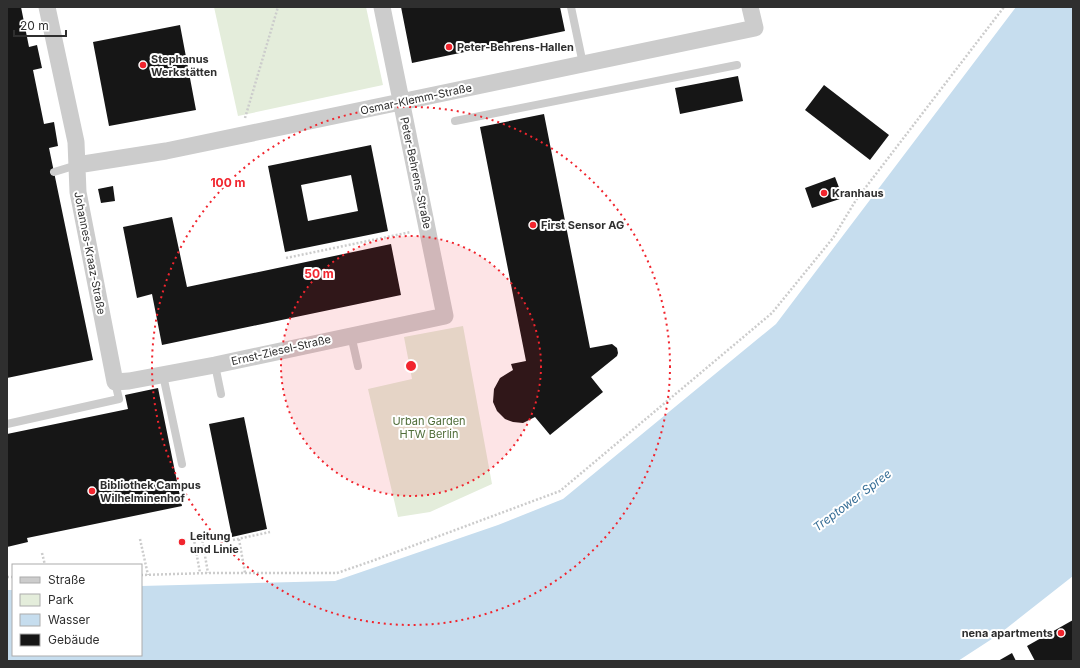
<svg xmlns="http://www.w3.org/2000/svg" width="1080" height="668" viewBox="0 0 1080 668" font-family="Inter,sans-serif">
<rect width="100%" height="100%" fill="#fff"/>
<!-- green -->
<path fill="#e4eddb" d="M214 7H366L383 85 238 116Z
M463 326 492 484 430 512 398 517 368 389 412 379 404 337Z"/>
<!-- water -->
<path fill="#c6ddee" d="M1016 7H1073V576L998 635 958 661H7V590H13V655H141V586L335 581 498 525 563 499 776 324Z"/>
<!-- building -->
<path fill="#161616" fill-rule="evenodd" d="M7 7H21L29 47 37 45 42 68 33 70 44 124 54 122 58 146 49 148 93 360 7 378Z
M401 7H560L565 31 412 63Z
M180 25 196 110 109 126 93 42Z
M738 76 743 101 680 114 675 88Z
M824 85 889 135 870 160 805 110Z
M544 114 590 348 612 344 617 348 618 353 617 356 591 377 603 392 550 435 535 417 523 423 513 422 505 419 497 411 493 402 494 389 500 378 513 370 511 364 526 361 480 127Z
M371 145 388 231 285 252 268 166ZM351 175 358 211 308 221 301 185Z
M835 177 843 198 812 208 805 188Z
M113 186 115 201 101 203 98 189Z
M172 217 187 287 391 244 401 295 162 345 152 294 137 298 123 227Z
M158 388 182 506 27 538 28 542 7 547V434L128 409 125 395Z
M244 417 267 529 232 537 209 424Z
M1073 620V661H1035L1027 646Z
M1012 653 1016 661H998Z"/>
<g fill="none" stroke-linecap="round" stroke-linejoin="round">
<!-- path -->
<path stroke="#ccc" stroke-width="2.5" stroke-dasharray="2 2" stroke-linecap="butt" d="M245 118 278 7
M286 258 411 232
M201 533 208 573
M193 534 200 573
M140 539 148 575
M239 539 245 573
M233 540 270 532
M42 553 45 565
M141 575 208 573H337L372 561 560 491 772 313 833 238 856 200 1004 7
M7 577H13"/>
<!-- service -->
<path stroke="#ccc" stroke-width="8" d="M571 7 583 64
M455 121 737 65
M54 172 77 165
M351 335 358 366
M215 365 221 394
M163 375 182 464
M7 424 119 399 115 382"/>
<!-- minor -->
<path stroke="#ccc" stroke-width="17" d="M47 7 76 142 78 192 115 382 129 381 215 365 445 316 382 7
M77 165 166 151 755 28 750 7"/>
</g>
<!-- distance rings -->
<circle cx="411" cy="366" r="130" fill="#f1252e" fill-opacity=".12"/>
<g fill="none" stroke="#f1252e" stroke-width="2" stroke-dasharray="2 4">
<circle cx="411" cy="366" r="130"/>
<circle cx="411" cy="366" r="259"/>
</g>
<!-- markers -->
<g fill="#f1252e" stroke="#fff" stroke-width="1.5">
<circle cx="449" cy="47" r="4"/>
<circle cx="143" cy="65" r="4"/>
<circle cx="824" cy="193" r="4"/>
<circle cx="533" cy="225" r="4"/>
<circle cx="92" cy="491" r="4"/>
<circle cx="182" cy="542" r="4"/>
<circle cx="1061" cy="633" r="4"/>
</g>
<g text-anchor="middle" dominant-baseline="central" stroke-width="4" stroke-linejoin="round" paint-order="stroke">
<!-- poi labels -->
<g font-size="11" font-weight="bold" fill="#2f2f2f" stroke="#fff" text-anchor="start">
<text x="457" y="47">Peter-Behrens-Hallen</text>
<text x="151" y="59">Stephanus<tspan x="151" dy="13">Werkstätten</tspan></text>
<text x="832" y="193">Kranhaus</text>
<text x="541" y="225">First Sensor AG</text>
<text x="100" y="485">Bibliothek Campus<tspan x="100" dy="13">Wilhelminenhof</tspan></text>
<text x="190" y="536">Leitung<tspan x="190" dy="13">und Linie</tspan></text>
<text x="1053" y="633" text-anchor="end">nena apartments</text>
</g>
<!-- street labels -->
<g font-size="11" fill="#2f2f2f" stroke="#fff">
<text transform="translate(416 99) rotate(-12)">Osmar-Klemm-Straße</text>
<text transform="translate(416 173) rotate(78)">Peter-Behrens-Straße</text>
<text transform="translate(90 253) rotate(79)">Johannes-Kraaz-Straße</text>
<text transform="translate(281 350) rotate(-13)">Ernst-Ziesel-Straße</text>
</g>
<!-- park labels -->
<g font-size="11" fill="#506d39" stroke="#fff">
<text x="429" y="421">Urban Garden<tspan x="429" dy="13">HTW Berlin</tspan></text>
</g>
<!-- water labels -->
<g font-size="12" font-style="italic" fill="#376e96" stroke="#fff">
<text transform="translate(852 500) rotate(-37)">Treptower Spree</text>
</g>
</g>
<circle cx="411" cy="366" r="6" fill="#f1252e" stroke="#fff" stroke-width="2"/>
<g font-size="12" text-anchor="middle" font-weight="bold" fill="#f1252e" stroke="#fff" stroke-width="4" stroke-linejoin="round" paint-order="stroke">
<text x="228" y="187">100 m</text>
<text x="319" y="278">50 m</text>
</g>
<!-- border -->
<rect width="1080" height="668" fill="none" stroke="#2f2f2f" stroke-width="16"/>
<!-- legend -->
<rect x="12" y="564" width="130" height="92" fill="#ffffff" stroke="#acacac"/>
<rect x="20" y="577" width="20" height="6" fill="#cccccc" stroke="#acacac"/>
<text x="48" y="584" font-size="12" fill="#2f2f2f">Straße</text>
<rect x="20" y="594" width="20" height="12" fill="#e4eddb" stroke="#acacac"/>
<text x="48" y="604" font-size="12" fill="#2f2f2f">Park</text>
<rect x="20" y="614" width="20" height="12" fill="#c6ddee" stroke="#acacac"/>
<text x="48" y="624" font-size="12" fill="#2f2f2f">Wasser</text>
<rect x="20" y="634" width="20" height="12" fill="#161616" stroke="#acacac"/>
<text x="48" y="644" font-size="12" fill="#2f2f2f">Gebäude</text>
<!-- scale -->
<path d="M14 30v6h52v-6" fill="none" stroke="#2f2f2f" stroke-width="2"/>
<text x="20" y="30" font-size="12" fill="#2f2f2f" stroke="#ffffff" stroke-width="3" paint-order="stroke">20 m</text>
</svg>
